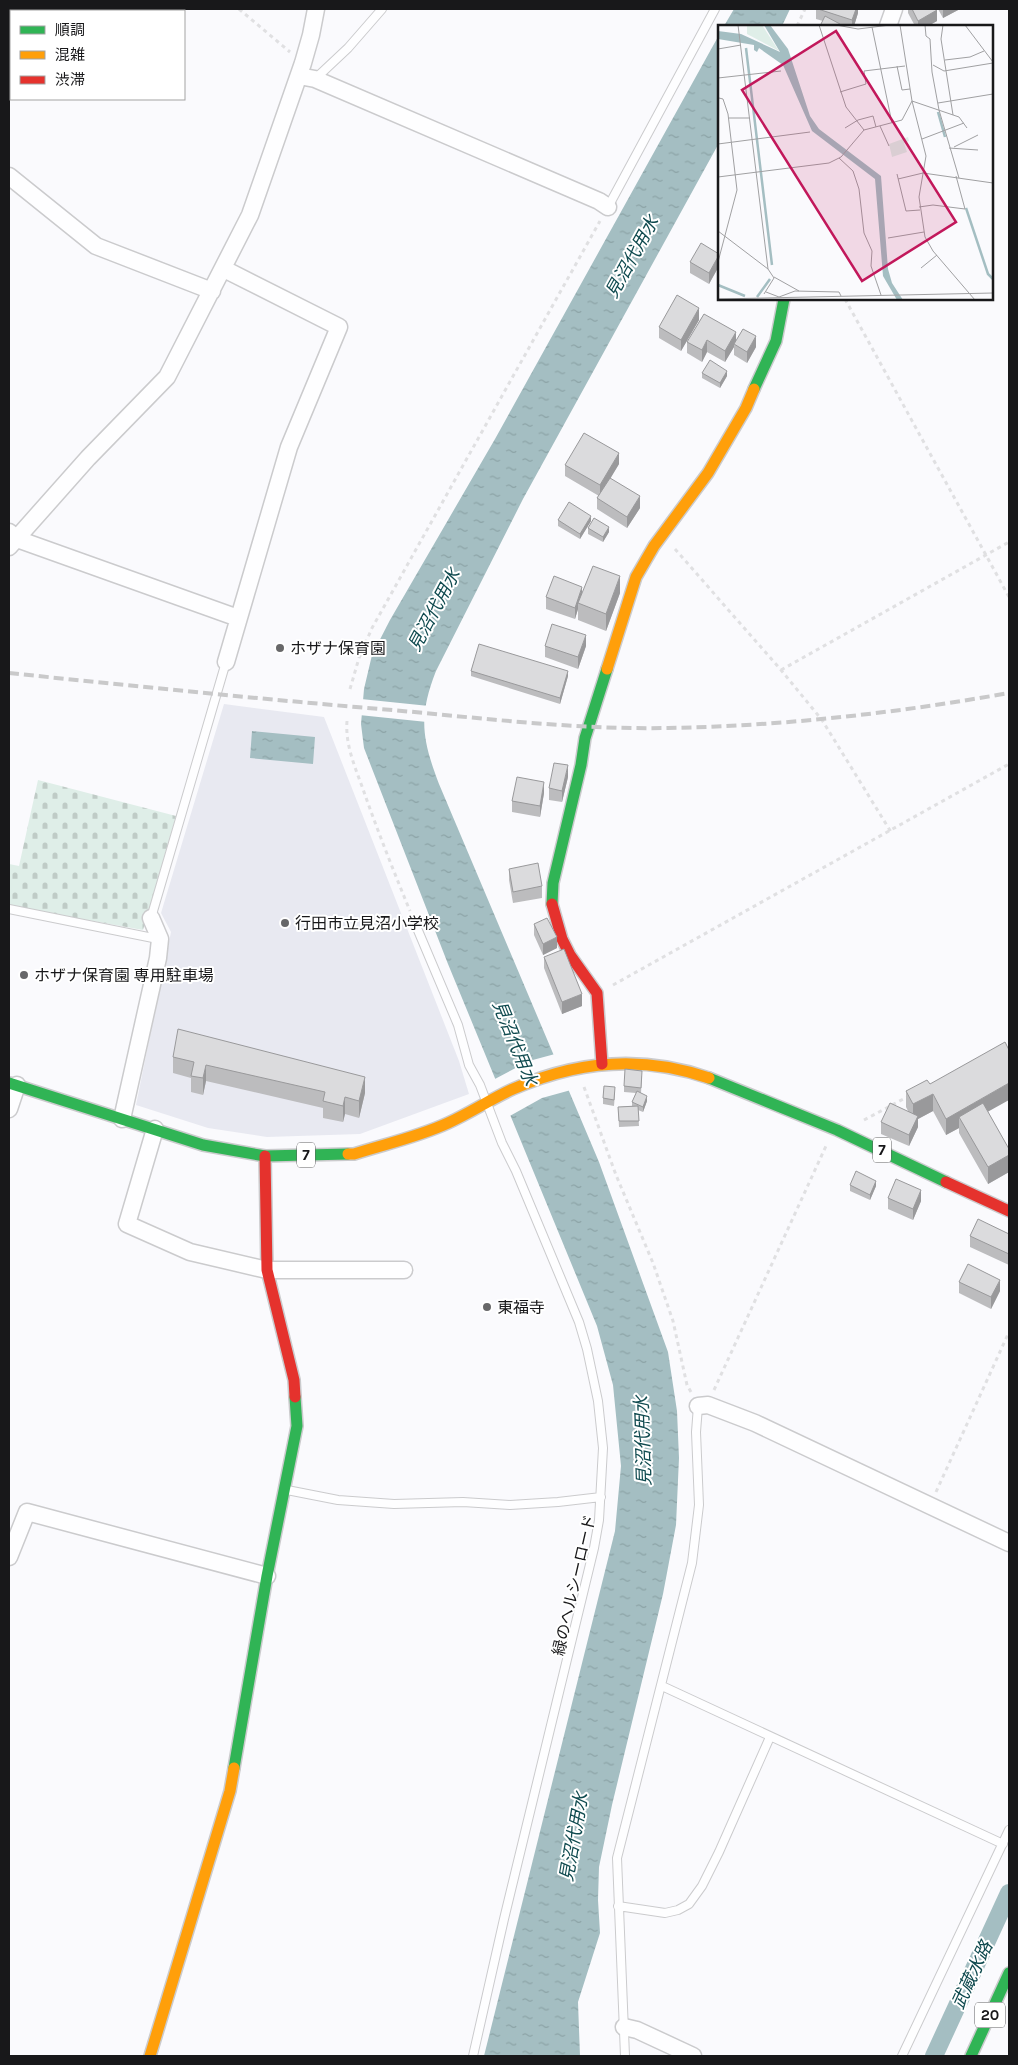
<svg xmlns="http://www.w3.org/2000/svg" width="1018" height="2065" viewBox="0 0 1018 2065" font-family="Karla,'Noto Sans JP',sans-serif">
<defs>
<pattern id="cemetery-stones" width="16" height="16" patternUnits="userSpaceOnUse" patternTransform="scale(1.25)"><rect width="16" height="16" fill="#dfeee8"/><path d="M2 7V4a2 2 0 0 1 4 0v3zM10 15v-3a2 2 0 0 1 4 0v3z" fill="#bfcbc6"/></pattern>
<pattern id="water-ripples" width="26" height="14" patternUnits="userSpaceOnUse" patternTransform="scale(1.25)"><rect width="26" height="14" fill="#a4bec2"/><path d="M2 4q2-2 4 0t4 0M15 11q2-2 4 0t4 0" fill="none" stroke="#8ca3a6"/></pattern>
</defs>
<rect width="100%" height="100%" fill="#fafafd"/>
<!-- built -->
<path fill="#e8e9f1" d="M224 704 324 717 459 1061 469 1094 360 1134 267 1137 208 1128 136 1105 171 932 161 913Z"/>
<!-- cemetery -->
<path fill="url(#cemetery-stones)" d="M38 780 176 816 143 930 9 906V864L19 866Z"/>
<!-- water -->
<path fill="url(#water-ripples)" d="M734 9H790L782 26H724Z
M719 35V143L523 499 436 671C418 717 422 739 439 784L599 1162 668 1352 677 1411 679 1458 676 1525 663 1594 612 1805 599 1867 598 1900 600 1933 578 2002 580 2056H484L615 1531 621 1466 613 1385 597 1326 448 964 364 748 361 724 364 689 372 655 390 620 495 439Z
M252 731 315 737 313 764 250 758Z"/>
<!-- pier -->
<path fill="#fafafd" d="M361 699 429 706 427 722 359 715Z
M555 1054 571 1090 542 1098 508 1117 493 1080 529 1061Z"/>
<g fill="none" stroke-linecap="round" stroke-linejoin="round">
<!-- canal -->
<path stroke="#a4bec2" stroke-width="18" d="M934 2056 1009 1893"/>
<!-- lane casing -->
<g stroke="#cbcbcd" stroke-width="10">
<path id="lane" d="M315 79 348 48 382 9
M608 207 715 9
M9 909 158 939
M151 918 226 662
M414 921 458 1025 469 1065 480 1085 502 1143 516 1171 579 1322 587 1349 598 1401 603 1448 599 1520 594 1548 504 1919 473 2056
M287 1490 338 1500 394 1504 463 1502 510 1505 558 1502 601 1497
M662 1686 1003 1844
M618 1906 665 1913 678 1910 689 1904 702 1886 719 1852 770 1737
M625 2056 617 1858 692 1563 699 1505 696 1432 698 1406
M902 2056 1009 1830"/>
</g>
<!-- street casing -->
<g stroke="#cbcbcd" stroke-width="19">
<path id="street" d="M888 26 894 9
M299 76 315 79 599 201 608 207
M9 176 96 246 212 291
M224 269 339 327 289 447 226 662
M9 532 17 539 238 618
M9 547 88 458 167 377 250 215 303 63 311 35 316 9
M9 1109 17 1085
M122 1119 158 958 160 939 151 918
M155 1129 127 1224 190 1252 267 1270H404
M698 1406 708 1405 755 1423 1009 1543
M9 1557 27 1512 267 1576
M624 2027 637 2030 693 2056"/>
</g>
<!-- fast casing -->
<g stroke="#cbcbcd" stroke-width="14">
<path id="fast" d="M754 389 776 341 784 299
M552 904 553 883 581 765 585 738 607 669
M709 1078 837 1130 946 1182
M9 1083 203 1145 265 1156 348 1154
M234 1768 267 1576 297 1426 295 1397
M971 2056 1009 1973"/>
</g>
<!-- slow casing -->
<g stroke="#cbcbcd" stroke-width="14">
<path id="slow" d="M607 669 636 577 654 546 708 473 746 408 754 389
M348 1154H354C385 1144 418 1137 448 1123 470 1113 491 1099 513 1089 576 1061 643 1055 709 1078
M150 2056 230 1791 234 1768"/>
</g>
<!-- jam casing -->
<g stroke="#cbcbcd" stroke-width="14">
<path id="jam" d="M552 904 562 939 570 955 597 993 602 1064
M265 1156 267 1270 294 1380 295 1397
M946 1182 1009 1211"/>
</g>
<!-- path -->
<path stroke="#e0e0e2" stroke-width="3" stroke-dasharray="4 4" stroke-linecap="butt" d="M239 9 290 52
M797 26 805 9
M845 299 1009 597
M675 549 781 670 822 720 891 832
M781 670 1009 542
M350 689 359 658 372 628 600 221
M347 721C345 746 356 769 364 792 378 832 394 872 410 911
M613 985 1009 764
M1003 1046 1009 1043
M584 1087 616 1175 653 1263 673 1321 687 1385 691 1392
M864 1120 909 1096
M714 1390 826 1146
M936 1492 1009 1332"/>
<!-- lane -->
<use href="#lane" stroke="#fefeff" stroke-width="8"/>
<!-- street -->
<use href="#street" stroke="#fefeff" stroke-width="16"/>
<!-- fast -->
<use href="#fast" stroke="#30b455" stroke-width="11"/>
<!-- slow -->
<use href="#slow" stroke="#ff9f0a" stroke-width="11"/>
<!-- jam -->
<use href="#jam" stroke="#e5322d" stroke-width="11"/>
<!-- rail -->
<path stroke="#c9c9ca" stroke-width="4" stroke-dasharray="10 5" stroke-linecap="butt" d="M9 673C124 685 240 697 356 707 460 715 563 730 668 728 783 726 896 713 1009 693"/>
</g>
<!-- wall -->
<path fill="#bcbcbe" d="M816 9H858V13L854 26H820L823 21 816 19Z
M908 9H937V21L928 26H915L908 13Z
M938 9H960L943 18Z
M719 254V266L709 284 690 273V262Z
M704 314 736 341 756 347 747 363 734 355V347L725 362 707 352 702 362 687 353V342Z
M699 320 681 351 659 338V327Z
M702 373 727 376 720 388 702 378Z
M619 464 610 478 640 508 627 528 597 509V498L599 496 565 476V465Z
M558 520 591 521 580 539 558 526Z
M588 528 609 532 603 542 588 534Z
M582 593H620L606 631 578 620V609L575 619 546 609V597Z
M545 646H586L578 669 545 657Z
M471 671 568 676 560 704 471 676Z
M568 777 562 802 549 800V788Z
M544 793 540 817 512 812V801Z
M509 869 542 886V898L513 903 509 880Z
M534 924 557 948 543 955 534 935Z
M544 957 582 1006 562 1014 544 968Z
M173 1057 365 1093 359 1118 345 1114 343 1122 323 1118V1108L206 1081 203 1095 191 1092V1078L173 1073Z
M642 1076 641 1093 647 1101 643 1112 638 1110 639 1126 619 1127 618 1107 632 1106V1102L636 1093 624 1092V1086Z
M930 1084 988 1112 1009 1149V1172L988 1184 959 1133V1128L946 1135 933 1111 918 1119V1127L909 1146 881 1134V1122L908 1111 906 1107V1091Z
M615 1093 614 1106 603 1104V1098Z
M850 1185 876 1186 870 1200 850 1191Z
M888 1198 921 1201 913 1220 888 1209Z
M1009 1234V1265L970 1247V1236Z
M959 1282 1000 1291 991 1309 959 1293Z"/>
<!-- shaded-wall -->
<path fill="#99999b" d="M856 9H858V13L854 26H852V20Z
M943 9H960L943 18Z
M937 10V21L928 26H918V21Z
M719 255V266L709 284V273Z
M699 308V320L681 351V340Z
M736 332V343L734 344V347L725 362V351Z
M756 336V347L747 363V352Z
M707 340V352L702 362V350Z
M727 371V376L720 388V383Z
M619 453V464L600 496V485Z
M640 496V508L627 528V517Z
M591 516V521L580 539V534Z
M609 527V532L603 542V537Z
M620 576V593L606 631V614Z
M582 587V598L578 603V609L575 619V608Z
M586 635V646L578 669V657Z
M568 671V676L560 704V698Z
M568 765V777L562 802V791Z
M544 782V793L540 817V806Z
M557 937V948L543 955V944Z
M582 994V1006L562 1014V1002Z
M206 1065V1081L203 1095V1078Z
M365 1077V1093L359 1118V1101Z
M1009 1083V1100L964 1125 959 1117V1128L946 1135V1119Z
M933 1094V1111L918 1119V1127L909 1146V1135L913 1121V1104Z
M647 1096V1101L643 1112V1107Z
M345 1097V1114L343 1122V1106Z
M1009 1155V1172L988 1184V1167Z
M876 1181V1186L870 1200V1195Z
M921 1190V1201L913 1220V1209Z
M1000 1280V1291L991 1309V1297Z"/>
<!-- building -->
<path fill="#dbdbdd" stroke="#99999b" d="M818 9H856L852 20Z
M912 9H937V10L918 21Z
M825 16 840 24 839 26H820Z
M701 243 719 254V255L709 273 690 262Z
M677 295 699 308 681 340 659 327Z
M704 314 736 332 725 351 707 340 702 350 687 342Z
M743 329 756 336 747 352 734 344Z
M710 360 727 371 720 383 702 373Z
M584 433 619 453 600 485 565 465Z
M610 478 640 496 627 517 597 498Z
M569 502 591 516 580 534 558 520Z
M594 518 609 527 603 537 588 528Z
M593 566 620 576 606 614 578 603Z
M554 576 582 587 575 608 546 597Z
M552 624 586 635 578 657 545 646Z
M479 644 568 671 560 698 471 671Z
M554 763 568 765 562 791 549 788Z
M517 777 544 782 540 806 512 801Z
M538 863 542 886 513 892 509 869Z
M547 918 557 937 543 944 534 924Z
M564 949 582 994 562 1002 544 957Z
M178 1029 365 1077 359 1101 345 1097 343 1106 323 1101 325 1092 206 1065 203 1078 191 1076 194 1062 173 1057Z
M1005 1042 1009 1050V1083L946 1119 933 1094 913 1104 906 1091 927 1080 930 1084Z
M625 1069 642 1071 641 1088 624 1086Z
M604 1086 615 1087 614 1100 603 1098Z
M637 1091 647 1096 643 1107 632 1102Z
M890 1103 918 1116 909 1135 881 1122Z
M983 1103 1009 1149V1155L988 1167 959 1117Z
M638 1106 639 1121H619L618 1107Z
M856 1171 876 1181 870 1195 850 1185Z
M896 1179 921 1190 913 1209 888 1198Z
M978 1219 1009 1234V1254L970 1236Z
M968 1264 1000 1280 991 1297 959 1282Z"/>
<!-- markers -->
<g fill="#676769" stroke="#fff" stroke-width="2">
<circle cx="280" cy="648" r="5"/>
<circle cx="285" cy="923" r="5"/>
<circle cx="24" cy="975" r="5"/>
<circle cx="487" cy="1307" r="5"/>
</g>
<g text-anchor="middle" dominant-baseline="central" stroke-width="4" stroke-linejoin="round" paint-order="stroke">
<!-- shield labels -->
<g fill="#fff" stroke="#5d5d5f" stroke-width="1">
<rect x="873" y="1137.5" width="18" height="25" rx="4"/>
<rect x="297" y="1142.5" width="18" height="25" rx="4"/>
<rect x="975" y="2002.5" width="30" height="25" rx="4"/>
</g>
<g font-size="15" font-weight="bold" fill="#18181a">
<text x="882" y="1150">7</text>
<text x="306" y="1155">7</text>
<text x="990" y="2015">20</text>
</g>
<!-- poi labels -->
<g font-size="16" fill="#18181a" stroke="#fff" text-anchor="start">
<text x="290" y="648">ホザナ保育園</text>
<text x="295" y="923">行田市立見沼小学校</text>
<text x="34" y="975">ホザナ保育園 専用駐車場</text>
<text x="497" y="1307">東福寺</text>
</g>
<!-- street labels -->
<g font-size="16" fill="#18181a" stroke="#fff">
<text transform="translate(574 1585) rotate(-77)">緑のヘルシーロード</text>
</g>
<!-- water labels -->
<g font-size="18" font-style="italic" fill="#0f4a4f" stroke="#fff">
<text transform="translate(632 257) rotate(-61)">見沼代用水</text>
<text transform="translate(434 610) rotate(-62)">見沼代用水</text>
<text transform="translate(515 1043) rotate(68)">見沼代用水</text>
<text transform="translate(643 1441) rotate(-92)">見沼代用水</text>
<text transform="translate(574 1837) rotate(-80)">見沼代用水</text>
<text transform="translate(972 1975) rotate(-65)">武蔵水路</text>
</g>
</g>
<!-- overview -->
<g transform="translate(718 25)">
<rect width="275" height="275" fill="#fafafd"/>
<path d="M190 112 191 116 186 118 189 127 174 132 171 119Z" fill="#dfeee8"/>
<path d="M29 0H44L61 26 29 9Z" fill="#dfeee8"/>
<path d="M46 0H52L70 24 92 91 101 104 163 151 170 244 174 258 185 275H179L165 251 157 154 94 106 65 40 41 23 39 27 36 25V20L0 14V6L23 9 62 27Z" fill="#a4bec2"/>
<path fill="none" stroke="#a4bec2" stroke-width="2.5" d="M28 23 54 240M220 87 227 112M248 183 270 249 275 254M0 260 27 271M39 272 52 254"/>
<path fill="none" stroke="#a0a0a2" stroke-width="1" d="M20 0 50 244 56 253 46 269M101 0 128 82 146 105M118 0 140 4 172 0M207 0 208 11 212 14 214 47 221 85 241 153M225 0 223 14 235 90M247 0 275 37M154 2 174 98M0 24 23 20M227 35 252 32 266 26M215 40 226 46 275 38M179 41 184 65 192 64M0 53 63 46M122 67 148 59 146 46 187 41M194 76 208 131 201 172 207 212 215 226 257 275M194 76 241 92 249 103M220 78 275 69M11 93H32M162 101 171 121M127 103 140 95 155 91 158 102M204 114 246 98M0 119 92 107M236 122 260 110M231 123 260 125M121 133 135 146 141 164 146 208 154 226 153 241 163 270M179 149 188 186 202 185M0 152 111 138 123 132 146 105 184 95 194 76 182 0M180 154 205 148 275 158M201 182 215 180 247 184 238 151M0 206 50 244M170 213 206 207M0 237 19 165 10 89 5 74 1 73M203 243 219 230M56 252 81 266M48 267 61 272 77 266 121 267 123 271M0 274 275 268"/>
<path fill="#c2185b" fill-opacity="0.15" stroke="#c2185b" stroke-width="2.5" d="M118 6 238 197 144 256 24 65Z"/>
<rect width="275" height="275" fill="none" stroke="#18181a" stroke-width="2.5"/>
</g>
<!-- border -->
<rect width="1018" height="2065" fill="none" stroke="#18181a" stroke-width="20"/>
<!-- legend -->
<rect x="10" y="10" width="175" height="90" fill="#ffffff" stroke="#a3a3a3"/>
<rect x="20" y="26" width="25" height="8" fill="#30b455" stroke="#a3a3a3"/>
<text x="55" y="35" font-size="15" fill="#18181a">順調</text>
<rect x="20" y="51" width="25" height="8" fill="#ff9f0a" stroke="#a3a3a3"/>
<text x="55" y="60" font-size="15" fill="#18181a">混雑</text>
<rect x="20" y="76" width="25" height="8" fill="#e5322d" stroke="#a3a3a3"/>
<text x="55" y="85" font-size="15" fill="#18181a">渋滞</text>
</svg>
